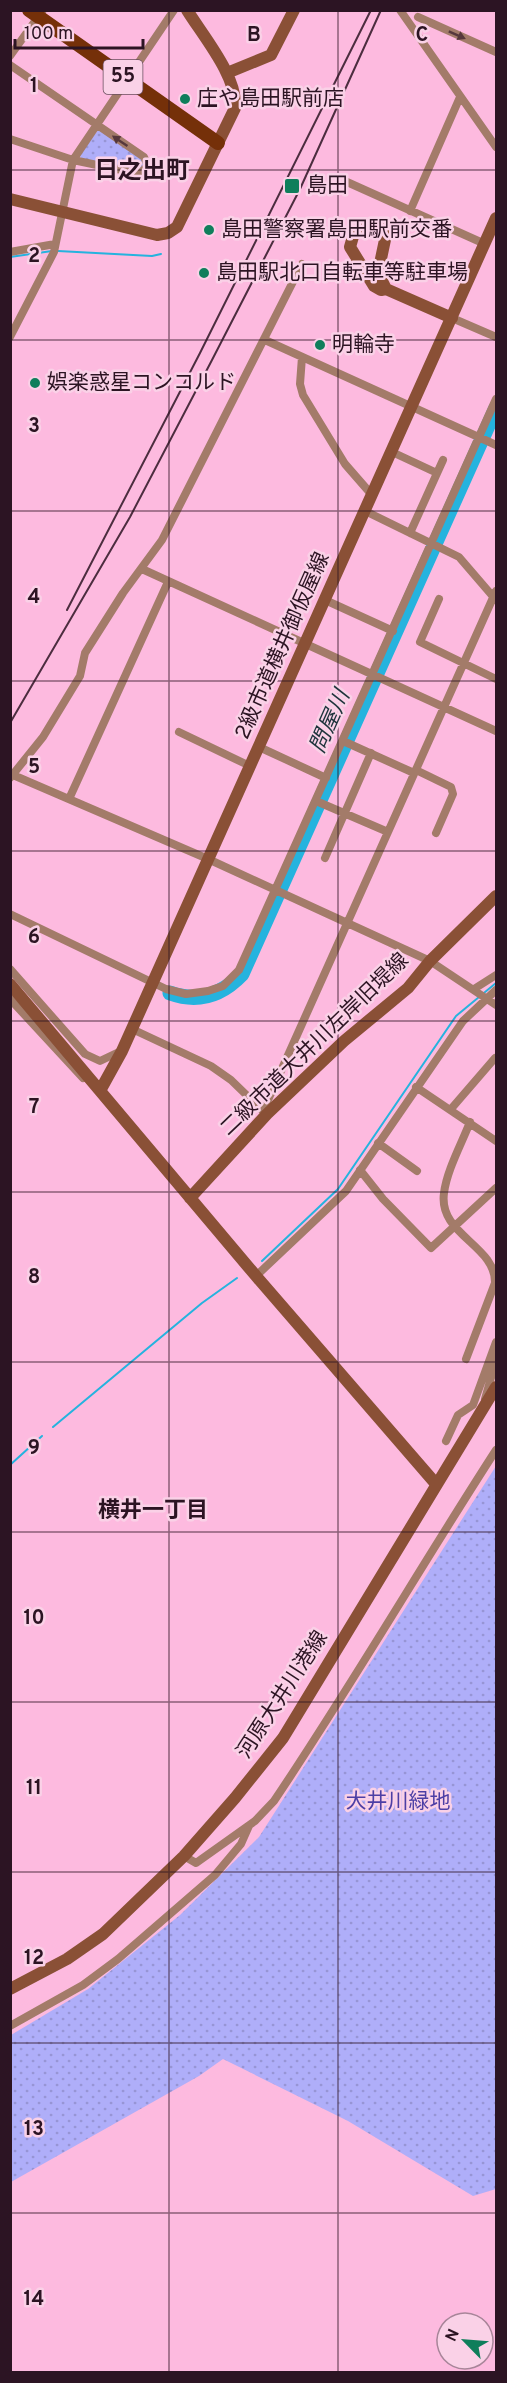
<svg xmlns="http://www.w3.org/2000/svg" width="507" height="2383" viewBox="0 0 507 2383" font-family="Overpass,'Noto Sans JP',sans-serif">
<defs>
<pattern id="green-dots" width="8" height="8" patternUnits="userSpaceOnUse" patternTransform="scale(1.5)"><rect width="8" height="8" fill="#afaef9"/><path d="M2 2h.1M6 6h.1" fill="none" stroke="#9795d5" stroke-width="1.8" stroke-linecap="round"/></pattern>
</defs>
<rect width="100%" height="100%" fill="#fdbadf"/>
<!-- green -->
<path fill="url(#green-dots)" d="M99 129 142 160 144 164 139 171 82 160 79 154Z
M496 1466V2189L473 2196 348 2121 223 2059 199 2076 11 2182V2035L88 1989 180 1915 259 1837Z"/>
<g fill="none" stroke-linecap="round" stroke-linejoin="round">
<!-- stream -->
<path stroke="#25b3de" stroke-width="2" d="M58 251 152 256 161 254
M10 257 52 251
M262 1261 338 1189 456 1016 496 983
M53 1427 202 1303 237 1278
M10 1465 42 1436"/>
<!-- river -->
<path stroke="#25b3de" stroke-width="15" d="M170 993C198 1003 222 995 242 974L496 408"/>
<!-- street -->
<path stroke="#a37b69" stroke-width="8" d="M400 10 496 147
M418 17 496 52
M10 56 43 10
M10 65 144 157 148 166 140 173 131 172 73 160 10 139
M347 182 485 244
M410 211 460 97
M10 252 55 244
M452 318 496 337
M10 337 54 252 73 160 174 10
M265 340 496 445
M302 357 300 384 303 395 345 464 372 495
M392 452 437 473
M365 511 459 557 496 600
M410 533 443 460
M142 569 496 731
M439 599 420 642 496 679
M325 600 393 631
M179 732 250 766
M343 741 414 773
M259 747 326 778
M416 770 451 787 453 794 436 833
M13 775 208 859 430 961 496 1005
M10 778 43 737 80 676 85 653 123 593 162 540 302 264
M69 799 168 582
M316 801 388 832
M325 858 371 753
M10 914 166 989 186 994 208 991 223 986 239 970 496 399
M10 969 85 1054 100 1061 121 1051
M474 989 496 975
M10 999 83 1078
M132 1029 211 1066 231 1080 263 1111
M416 1087 496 1141
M451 1109 495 1058
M267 1114 263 1111 496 591
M378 1143 417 1171
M360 1170 383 1199 431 1248 496 1188
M256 1276 346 1191 463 1021 496 990
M466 1359 495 1283C496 1245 438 1235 444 1193 447 1170 461 1145 470 1122
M485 1399 496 1360
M446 1441 458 1415 473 1405 496 1342
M184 1856 196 1863 255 1821 274 1801C352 1685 421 1566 496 1450
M10 2026 83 1985 118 1959 215 1875 241 1844 249 1826"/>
<!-- secondary -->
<path stroke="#8a5036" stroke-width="12" d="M227 73 271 55 294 10
M10 199 157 235 168 233 177 227 235 108C238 77 203 36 187 10
M386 289 378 273 386 235 381 227 365 224 354 233 350 247 374 286 381 290 386 289 452 318
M10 984 256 1276 436 1484
M101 1089 122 1051 496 218
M190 1198 267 1114 344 1041 408 988 430 961 496 896
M10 1989 67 1959 103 1934 184 1856 235 1798 283 1738 496 1387"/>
<!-- primary -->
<path stroke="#753009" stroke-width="14" d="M29 10 218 143"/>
<!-- rail -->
<path stroke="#4c2d3f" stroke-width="2" d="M67 610 200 353 371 10
M10 723 130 517 212 360 300 189 381 10"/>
</g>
<!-- one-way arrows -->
<defs><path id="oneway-solid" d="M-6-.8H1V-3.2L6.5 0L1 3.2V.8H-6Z" transform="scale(1.5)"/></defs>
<g fill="#56383c">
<use href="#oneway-solid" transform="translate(457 35) rotate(24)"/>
<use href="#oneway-solid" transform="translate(120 141) rotate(-146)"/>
</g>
<!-- grid -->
<path fill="none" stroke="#2c1423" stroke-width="1.5" stroke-opacity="0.55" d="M169 10V2372M338 10V2372M10 170H496M10 340H496M10 511H496M10 681H496M10 851H496M10 1021H496M10 1192H496M10 1362H496M10 1532H496M10 1702H496M10 1872H496M10 2043H496M10 2213H496"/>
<!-- markers -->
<g fill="#0f7e5b" stroke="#fad1e7" stroke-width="2">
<circle cx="185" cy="99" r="6"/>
<rect x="284" y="178" width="16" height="16" rx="3"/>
<circle cx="209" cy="230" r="6"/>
<circle cx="204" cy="273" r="6"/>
<circle cx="320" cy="345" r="6"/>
<circle cx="35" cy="383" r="6"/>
</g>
<g text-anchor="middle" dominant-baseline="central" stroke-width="5" stroke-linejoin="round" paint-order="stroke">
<!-- shield labels -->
<rect fill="#fad1e7" stroke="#6a4d5e" stroke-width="1.5" x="103.5" y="60" width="39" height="34" rx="4.5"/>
<g font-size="20" font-weight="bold" fill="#2c1423">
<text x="123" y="77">55</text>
</g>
<!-- poi labels -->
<g font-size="21" fill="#2c1423" stroke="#fad1e7" text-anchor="start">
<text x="197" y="99">庄や島田駅前店</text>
<text x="306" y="186">島田</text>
<text x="221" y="230">島田警察署島田駅前交番</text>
<text x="216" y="273">島田駅北口自転車等駐車場</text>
<text x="332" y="345">明輪寺</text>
<text x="47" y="383">娯楽惑星コンコルド</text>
</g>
<!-- street labels -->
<g font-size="21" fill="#2c1423" stroke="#fad1e7">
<text transform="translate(283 646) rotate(-66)">2級市道横井御仮屋線</text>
<text transform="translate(315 1045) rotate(-44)">二級市道大井川左岸旧堤線</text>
<text transform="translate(283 1695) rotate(-57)">河原大井川港線</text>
</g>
<!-- park labels -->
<g font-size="21" fill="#4d3fa5" stroke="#fad1e7">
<text x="398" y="1802">大井川緑地</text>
</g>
<!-- water labels -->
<g font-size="22" font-style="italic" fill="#1d333b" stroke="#fad1e7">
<text transform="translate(331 722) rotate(-66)">問屋川</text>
</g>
<!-- neighbourhood labels -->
<g font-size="22" font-weight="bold" fill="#2c1423" stroke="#fad1e7">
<text x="153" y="1511">横井一丁目</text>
</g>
<!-- quarter labels -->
<g font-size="24" font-weight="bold" fill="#2c1423" stroke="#fad1e7">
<text x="142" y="172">日之出町</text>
</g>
</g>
<g font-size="20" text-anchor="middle" font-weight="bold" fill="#2c1423" stroke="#fad1e7" stroke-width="5" stroke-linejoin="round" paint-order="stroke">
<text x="254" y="41">B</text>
<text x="422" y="41">C</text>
<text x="34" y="92">1</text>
<text x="34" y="262">2</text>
<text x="34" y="432">3</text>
<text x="34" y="603">4</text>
<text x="34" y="773">5</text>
<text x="34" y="943">6</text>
<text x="34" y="1113">7</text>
<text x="34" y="1283">8</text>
<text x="34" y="1454">9</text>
<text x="34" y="1624">10</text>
<text x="34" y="1794">11</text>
<text x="34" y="1964">12</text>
<text x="34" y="2135">13</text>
<text x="34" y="2305">14</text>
</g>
<!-- border -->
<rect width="507" height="2383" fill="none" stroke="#2c1423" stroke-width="24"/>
<!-- north arrow -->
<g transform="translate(465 2341) rotate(295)"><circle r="28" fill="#fad1e7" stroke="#a88599" stroke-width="1.5"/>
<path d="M0-4.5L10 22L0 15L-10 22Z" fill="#0f7e5b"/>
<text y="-9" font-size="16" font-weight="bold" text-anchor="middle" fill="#2c1423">N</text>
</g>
<!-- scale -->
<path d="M15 39v9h128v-9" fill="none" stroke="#2c1423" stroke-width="3"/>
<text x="24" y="39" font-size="18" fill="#2c1423" stroke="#fad1e7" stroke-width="4.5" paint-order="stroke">100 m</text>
</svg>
